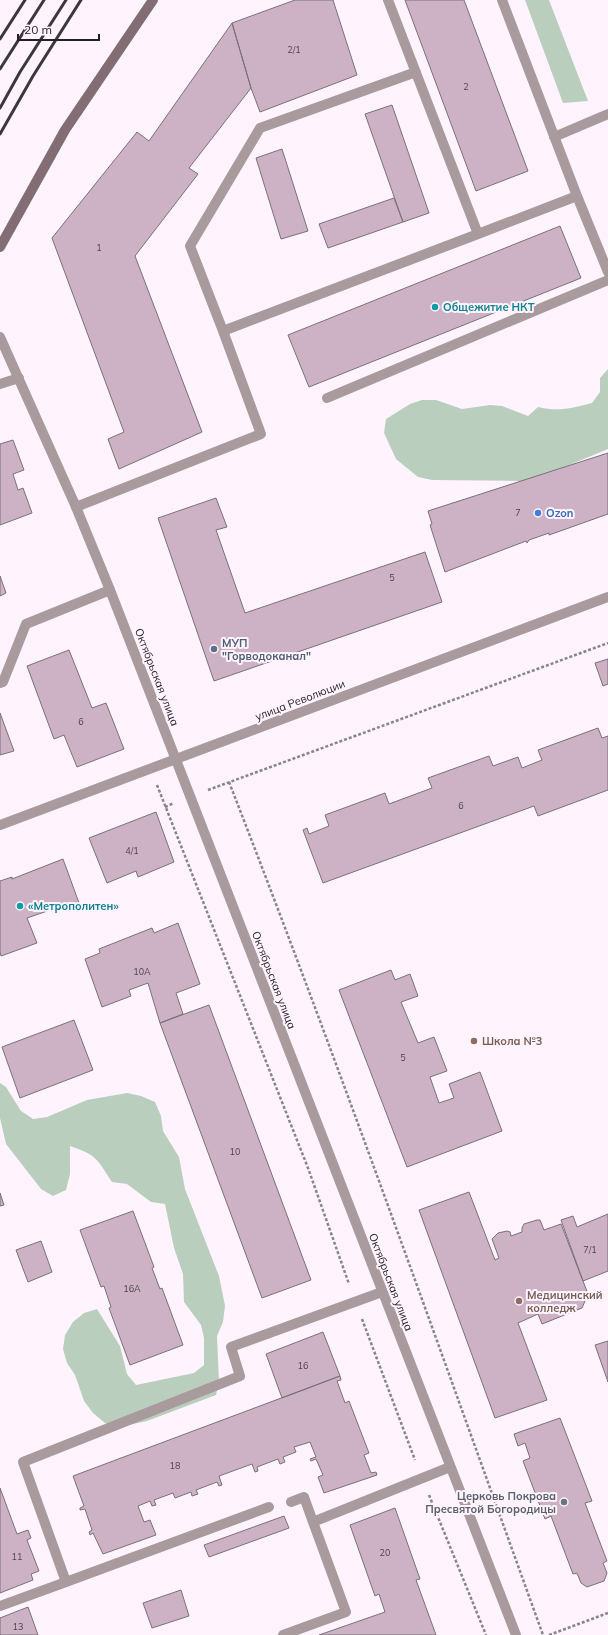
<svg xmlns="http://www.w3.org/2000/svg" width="608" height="1635" viewBox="0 0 608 1635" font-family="Mulish,sans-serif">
<rect width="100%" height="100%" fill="#fff4fd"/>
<!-- green -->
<path fill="#bacebe" d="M525 0H549L588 101 563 103Z
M608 369V449L538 478 522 481 432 480 418 477 396 459 384 433 386 419 410 404 422 400H436L462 409 490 405 502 406 528 416 538 407C559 412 572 408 592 403L600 392V378Z
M0 1083 6 1087 21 1111 33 1119 47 1117 87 1100 127 1093 141 1096 155 1102 161 1116 163 1131 179 1157 185 1189 219 1276 225 1306 223 1322 217 1336 219 1381 216 1395 147 1421 119 1427 105 1423 93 1413 84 1401 75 1375 67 1363 63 1349 65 1335 73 1322 84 1313 97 1309 120 1346 127 1374 136 1385 194 1373 204 1365V1338L201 1325 184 1302 183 1274 174 1248 165 1204 151 1202 127 1184 112 1182C97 1159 97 1155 70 1146V1174L66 1190 53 1196 41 1189 6 1144 0 1118Z"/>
<!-- building -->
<path fill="#cdb2c6" stroke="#7a7078" d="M295 0H333L357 75 260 112 251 88 232 23Z
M405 0H464L528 171 476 191Z
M232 23 251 88 189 168 198 174 135 256 202 432 119 469 108 439 124 432 52 238 137 132 149 141Z
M392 105 429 213 403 222 365 114Z
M282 149 308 231 281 239 256 158Z
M394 198 403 222 328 248 319 224Z
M560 226 581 278 309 387 288 335Z
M13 440 24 470 13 474 18 490 23 488 32 513 0 525V444Z
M608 453V514L549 535V533L529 540 527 543 526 541 445 572 430 525 432 524 428 511Z
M216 498 227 527 216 530 245 613 425 552 442 602 214 681 158 518Z
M0 576 6 593 0 596Z
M69 650 92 708 106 703 124 749 77 767 64 735 54 739 27 666Z
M608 659V684L603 686 595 663Z
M0 713 14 751 0 755Z
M598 728 602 738 608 736V790L538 816 534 806 323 883 303 830 307 828 309 834 329 826 325 815 385 793 389 804 432 788 428 778 489 756 493 766 518 757 522 768 542 760 538 750Z
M156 812 174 862 138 877 136 871 107 883 89 838Z
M63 859 79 903 57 910 56 908 27 918 37 943 1 956 0 952V881L12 877V879Z
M178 923 200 984 176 993 183 1014 160 1023 148 983 129 990 131 996 102 1007 85 959 100 953 99 949 152 928 154 933Z
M391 970 395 980 410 974 418 996 401 1002 418 1043 434 1037 447 1071 430 1077 439 1103 454 1098 449 1084 480 1072 502 1131 407 1167 339 990Z
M209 1005 311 1280 262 1298 160 1023Z
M74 1020 93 1070 20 1098 2 1047Z
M469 1192 495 1260 499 1258 492 1239 498 1233 507 1231 510 1232 511 1236 522 1232V1228L524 1224 537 1220H540L544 1230 561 1224 588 1294 582 1308 542 1324 538 1314 518 1323 547 1400 495 1418 419 1210Z
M0 1193 4 1205 0 1206Z
M133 1211 154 1267 152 1268 160 1289 162 1288 183 1345 130 1365 109 1308 111 1307 104 1286 101 1287 80 1230Z
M608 1214V1271L583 1281 561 1220 573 1216 577 1227Z
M41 1241 52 1272 28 1282 16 1250Z
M323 1332 340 1376 282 1398 266 1354Z
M608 1341V1382L595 1345Z
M340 1376 341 1380 337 1381 345 1403 349 1401 369 1453 364 1455 371 1473 376 1472 377 1475 324 1493 318 1477 323 1475 316 1459 311 1461 310 1459 316 1457 310 1442 294 1447 296 1452 283 1457 285 1462 280 1464 278 1459 257 1467 258 1471 255 1472 252 1464 219 1476 222 1485 219 1486 217 1482 196 1490 198 1494 192 1496 191 1492 175 1498 173 1493 154 1500 156 1505 152 1506 150 1501 138 1506 144 1522 150 1520 156 1535 103 1554 93 1533 90 1535 89 1532 92 1530 85 1509 80 1510V1508L84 1506 73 1476Z
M560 1418 592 1501 585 1503 607 1561 603 1563 607 1573 604 1581 587 1587 581 1583 577 1573 573 1574 551 1516 545 1519 523 1461 530 1458 525 1443 518 1446 514 1434Z
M0 1488 17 1534 28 1530 31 1538 27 1540 39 1571 31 1574 33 1580 0 1593Z
M395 1508 420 1579 416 1580 436 1635H319L385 1612 379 1594 375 1596 350 1525Z
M284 1516 289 1528 209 1557 204 1545Z
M181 1590 189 1616 152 1628 143 1603Z
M28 1607 38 1635H0V1618Z"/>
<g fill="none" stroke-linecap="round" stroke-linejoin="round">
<!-- path -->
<path stroke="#8a8389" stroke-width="2.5" stroke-dasharray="3 2" stroke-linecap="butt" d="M229 782C339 1064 440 1350 543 1635
M157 785 308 1168 349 1284
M208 790 608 643
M165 807 174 803
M362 1319 415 1460
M429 1495 486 1635
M549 1635 608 1613"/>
<!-- lane -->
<path stroke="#a99a9e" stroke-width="10" d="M388 0 478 234 577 196 608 272
M502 0 577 196
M416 72 260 128 190 246 223 331 478 234
M554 137 608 114
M0 384 19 378
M327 398 608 280
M76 507 261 434 223 331
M0 683 3 682 26 624 110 590
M291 1502 304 1497 313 1522
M66 1582 269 1507
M0 1606 66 1582 23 1462 240 1376 231 1347 382 1292
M283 1635 346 1612 313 1522 450 1467"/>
<!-- street -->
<path stroke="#a99a9e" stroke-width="10" d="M0 337 76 507 110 590 516 1635
M0 825 608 597"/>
<!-- secondary -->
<path stroke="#826d74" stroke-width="10" d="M0 247 65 130 153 0"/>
<!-- rail -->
<path stroke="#3c373b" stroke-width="3" d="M0 39 25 0
M0 69 44 0
M0 108 20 72 66 0
M0 134 33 76 81 0"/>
</g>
<!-- markers -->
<g fill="#0f9aa8" stroke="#fff4fd" stroke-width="1.5">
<circle cx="435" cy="307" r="4"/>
<circle cx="20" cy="906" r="4"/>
</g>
<circle fill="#3f7fe0" stroke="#fff4fd" stroke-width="1.5" cx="538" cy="513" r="4"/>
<circle fill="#5c6f8a" stroke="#fff4fd" stroke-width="1.5" cx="214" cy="649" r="4"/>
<g fill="#8d6e63" stroke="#fff4fd" stroke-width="1.5">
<circle cx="474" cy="1041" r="4"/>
<circle cx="519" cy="1301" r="4"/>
</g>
<circle fill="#6b7280" stroke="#fff4fd" stroke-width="1.5" cx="564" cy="1502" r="4"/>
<g text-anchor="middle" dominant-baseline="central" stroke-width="4" stroke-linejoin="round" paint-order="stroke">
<!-- number labels -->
<g font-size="9" fill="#4e444b">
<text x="294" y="49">2/1</text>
<text x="466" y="86">2</text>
<text x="99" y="247">1</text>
<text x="518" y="512">7</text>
<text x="392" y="577">5</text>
<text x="81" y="721">6</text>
<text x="461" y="805">6</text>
<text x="132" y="850">4/1</text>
<text x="142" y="971">10А</text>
<text x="403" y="1057">5</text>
<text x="235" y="1151">10</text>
<text x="590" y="1249">7/1</text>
<text x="132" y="1288">16А</text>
<text x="303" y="1365">16</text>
<text x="175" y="1465">18</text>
<text x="385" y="1552">20</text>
<text x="17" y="1556">11</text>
<text x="18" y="1626">13</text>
</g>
<!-- culture labels -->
<g font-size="11" font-weight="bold" fill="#0d838f" stroke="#fff4fd" text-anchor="start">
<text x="443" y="307">Общежитие НКТ</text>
<text x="28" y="906">«Метрополитен»</text>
</g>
<!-- shop labels -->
<g font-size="11" font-weight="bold" fill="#366cbe" stroke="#fff4fd" text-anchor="start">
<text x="546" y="513">Ozon</text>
</g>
<!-- service labels -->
<g font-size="11" font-weight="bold" fill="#4e5e75" stroke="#fff4fd" text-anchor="start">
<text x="222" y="643">МУП<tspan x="222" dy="13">"Горводоканал"</tspan></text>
</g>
<!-- street labels -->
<g font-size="11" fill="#231f22" stroke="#fff4fd">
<text transform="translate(157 677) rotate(69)">Октябрьская улица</text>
<text transform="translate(300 700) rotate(-21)">улица Революции</text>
<text transform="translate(274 980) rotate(69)">Октябрьская улица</text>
<text transform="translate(391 1282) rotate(69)">Октябрьская улица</text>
</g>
<!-- education labels -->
<g font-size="11" font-weight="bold" fill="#785e54" stroke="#fff4fd" text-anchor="start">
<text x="482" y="1041">Школа №3</text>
<text x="527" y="1295">Медицинский<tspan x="527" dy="13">колледж</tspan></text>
</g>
<!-- worship labels -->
<g font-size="11" font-weight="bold" fill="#5b616d" stroke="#fff4fd" text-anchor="end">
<text x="556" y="1496">Церковь Покрова<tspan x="556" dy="13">Пресвятой Богородицы</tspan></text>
</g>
</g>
<!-- scale -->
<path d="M18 34v6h81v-6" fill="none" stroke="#231f22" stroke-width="2"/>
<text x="24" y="34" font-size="12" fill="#231f22" stroke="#fff4fd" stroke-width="3" paint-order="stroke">20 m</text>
</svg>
